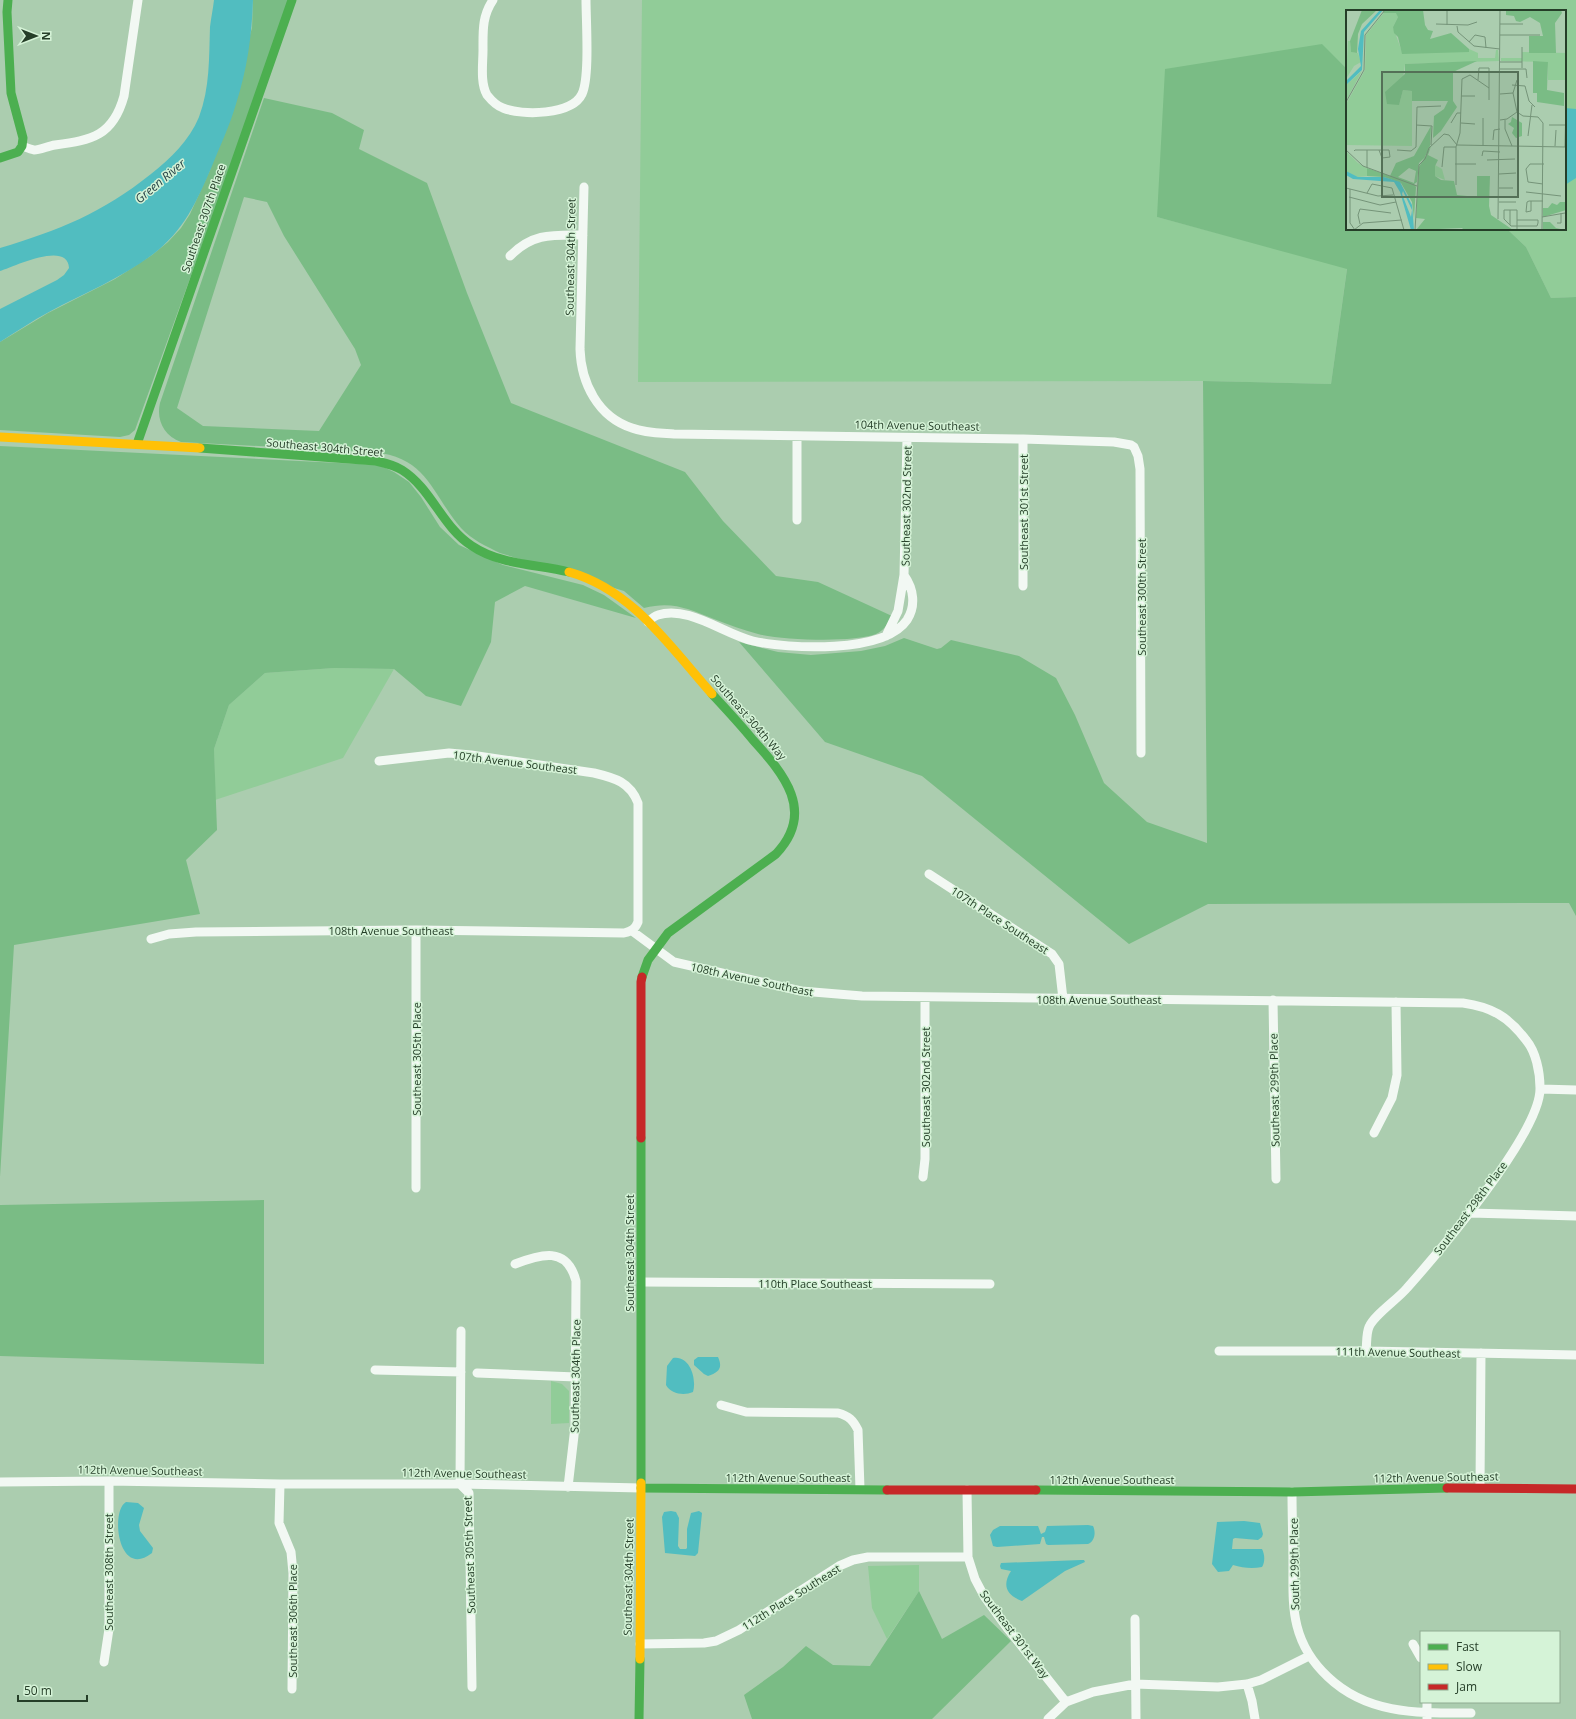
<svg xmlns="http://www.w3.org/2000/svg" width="1576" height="1719" viewBox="0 0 1576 1719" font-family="'Open Sans',sans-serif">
<rect width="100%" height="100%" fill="#abcdaf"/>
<!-- green -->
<path fill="#91cc98" d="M642 0H1576V297L1551 298 1526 247 1507 229H1565V11H1347V69L1321 44 1157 217 1347 268 1331 384 1203 381 638 382Z
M334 668 394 669 343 758 215 800 214 749 229 705 265 673Z
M551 1381 562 1384 569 1391V1423L551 1424Z
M919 1565V1591L887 1639 872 1608 868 1566Z"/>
<!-- forest -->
<path fill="#7abc85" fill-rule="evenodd" d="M253 0H291L135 430 129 435 120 437 0 430V342L48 313 115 279 152 255 168 242 181 228 190 214 210 170 252 28Z
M1322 44 1347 69V229H1507L1526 247 1551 298 1576 297V916L1569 903 1208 904 1129 944 922 776 825 742 739 642 778 652 811 655 861 651 885 646 904 638 937 649 941 648 951 640 1019 656 1056 678 1075 715 1104 783 1147 822 1207 843 1203 381 1331 384 1347 269 1157 217 1165 69Z
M264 98 332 113 364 130 359 149 427 183 467 293 511 403 685 472 723 521 776 576 818 582 892 616C888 624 884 630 876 634 853 643 782 640 758 634 743 630 729 625 714 619 688 609 673 601 644 608L624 591 500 553C486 546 472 540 461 528 431 493 428 458 374 452L181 442C164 436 156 420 160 403ZM244 197 267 202 284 236 355 349 361 365 319 431 203 426 177 408Z
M0 446 379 465 394 472 409 482 421 497 440 527 459 545 503 565 583 585 604 595 636 618 525 586 495 602 491 642 461 706 426 696 394 669 334 668 265 673 229 705 214 749 217 830 186 860 200 914 14 945 0 1177Z
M264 1200V1364L0 1356V1205Z
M919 1591 942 1639 984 1615 1011 1641 932 1719H752L744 1695 783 1667 806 1646 833 1665 870 1666Z"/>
<!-- water -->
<path fill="#51bdc0" d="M214 0H253C252 35 247 70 236 104 230 125 220 146 212 166 197 201 184 231 152 255 120 279 84 293 49 312 32 321 16 332 0 342V309L57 280 64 275 69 268C68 240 13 267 0 271V248C60 230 102 213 151 174 171 158 189 141 199 117 210 88 209 57 210 27 211 18 213 9 214 0Z
M1565 108 1576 109V178L1565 185Z
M698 1357H718C723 1368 719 1372 708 1376L704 1374 694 1365V1360Z
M673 1358C690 1355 697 1379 693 1392 684 1396 671 1394 666 1385L667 1366Z
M126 1502 138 1503 144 1508 139 1525 140 1531 153 1548 152 1553C118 1580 110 1511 126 1502Z
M671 1511 676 1512 679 1518 678 1546 680 1549H686L687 1548V1529L691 1513 699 1511 702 1513 698 1553 695 1556 665 1553 662 1517 664 1512Z
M1244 1521 1260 1523 1263 1534 1262 1537 1258 1540 1235 1538 1233 1539 1232 1549H1262C1265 1555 1265 1562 1262 1567 1252 1569 1243 1568 1233 1565L1229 1571 1218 1572 1212 1564 1217 1522Z
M1088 1525 1093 1526C1096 1532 1095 1541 1088 1544L1048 1545 1046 1544 1044 1537H1042L1040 1544 997 1547 993 1546 990 1535 993 1530 1000 1526H1038L1041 1534 1045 1532 1047 1526Z
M1081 1560H1084L1085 1562 1065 1571 1022 1601C1006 1595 1002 1585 1011 1571L1001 1569 1000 1566 1001 1563Z"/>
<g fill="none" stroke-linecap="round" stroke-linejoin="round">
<!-- street -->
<path stroke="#f2f8f3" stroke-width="9" d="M493 0C482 16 483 31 483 50 483 63 480 83 487 95 491 100 497 106 503 108 522 116 572 115 582 94 590 77 586 21 586 0
M22 146C25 147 30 149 34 150 40 150 48 146 55 145 92 140 113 136 124 96L138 0
M584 187 580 349C581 383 598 417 632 428 645 433 660 433 674 434L1023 439 1114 442 1131 445 1134 447 1138 456 1140 469 1141 753
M510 256C533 233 552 235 583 235
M797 520V436
M1023 586V439
M648 622C651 619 654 616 658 615 688 605 724 634 753 641 788 649 884 654 907 620 916 606 914 589 904 575
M886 636 898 611 904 575 907 438
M929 874 1052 954 1059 964 1063 999
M632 931 674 962 801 991 862 996 1463 1003C1491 1007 1508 1016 1526 1040 1536 1052 1540 1072 1540 1088 1541 1132 1439 1252 1407 1288 1398 1299 1374 1315 1369 1327 1366 1334 1367 1343 1366 1351
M151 939 169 934 196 932 416 930 624 933C632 931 635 929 638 922V803C630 782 615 778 594 773L471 755 449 753 379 761
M1273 1000 1276 1179
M1541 1089 1576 1090
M1374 1133 1392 1098 1397 1075 1396 1002
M923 1177 925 1159V997
M416 1188V930
M1470 1213 1576 1216
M515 1264C541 1254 567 1246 576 1281L575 1427 568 1487
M641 1282 990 1284
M461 1331 460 1484 469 1493 472 1687
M1219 1351H1366L1576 1355
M375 1370 461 1372
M477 1373 576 1377
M721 1405 746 1412 838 1413C849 1416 853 1420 858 1430L860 1489
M0 1482 109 1481 280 1484H460L641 1488
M280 1484 279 1523 291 1552 293 1573 292 1689
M1480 1487 1481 1353
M967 1490 968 1557 975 1579 984 1596 1008 1629 1066 1702
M1292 1492C1292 1517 1293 1541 1293 1565 1293 1586 1292 1606 1297 1626 1302 1646 1313 1663 1328 1677 1368 1715 1419 1713 1471 1713
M1135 1619 1136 1719
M640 1644 704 1643 716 1641 739 1630 839 1566 853 1560 868 1557H968
M1413 1644 1421 1658
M104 1662 109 1629V1481
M1247 1684 1252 1701 1255 1719
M1427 1702V1718
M1048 1719 1066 1702 1093 1692 1135 1684 1218 1687 1247 1684 1261 1680 1309 1656"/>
<!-- fast -->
<path stroke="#4caf50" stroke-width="9" d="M0 158 18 152 22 146 23 138 11 93 7 12 8 0
M137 444 292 0
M200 448 376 461C385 463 394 465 402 470 432 489 442 527 472 546 500 565 537 564 569 572
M642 977 648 960 668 933 776 854C816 812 784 774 753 740 740 724 726 709 712 694
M641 1138V1483
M641 1488 887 1490
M1036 1490 1292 1492 1447 1488
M639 1719 640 1659"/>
<!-- slow -->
<path stroke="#ffc107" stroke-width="9" d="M0 437 200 448
M569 572C633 590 670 647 712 694
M640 1659 641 1483"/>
<!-- jam -->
<path stroke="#c62828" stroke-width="9" d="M641 1138V982L642 977
M1447 1488 1576 1489
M887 1490H1036"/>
</g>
<g text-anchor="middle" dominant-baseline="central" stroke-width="3" stroke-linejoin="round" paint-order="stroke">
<!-- street labels -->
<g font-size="11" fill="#253e28" stroke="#d5f3d7">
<text transform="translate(203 218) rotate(-71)">Southeast 307th Place</text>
<text transform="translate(570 257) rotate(-89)">Southeast 304th Street</text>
<text transform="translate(917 425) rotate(1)">104th Avenue Southeast</text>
<text transform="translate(325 447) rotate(5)">Southeast 304th Street</text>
<text transform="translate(906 506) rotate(-89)">Southeast 302nd Street</text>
<text transform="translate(1023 512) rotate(-90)">Southeast 301st Street</text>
<text transform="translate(1141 597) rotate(-90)">Southeast 300th Street</text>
<text transform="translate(749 717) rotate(49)">Southeast 304th Way</text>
<text transform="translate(515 762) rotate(7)">107th Avenue Southeast</text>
<text transform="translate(1000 920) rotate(33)">107th Place Southeast</text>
<text x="391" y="930">108th Avenue Southeast</text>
<text transform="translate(752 979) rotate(12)">108th Avenue Southeast</text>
<text x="1099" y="999">108th Avenue Southeast</text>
<text transform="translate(416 1059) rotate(-90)">Southeast 305th Place</text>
<text transform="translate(925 1087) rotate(-90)">Southeast 302nd Street</text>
<text transform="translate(1274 1090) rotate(-91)">Southeast 299th Place</text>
<text transform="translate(1470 1208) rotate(-53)">Southeast 298th Place</text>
<text transform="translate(629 1253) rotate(-90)">Southeast 304th Street</text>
<text x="815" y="1283">110th Place Southeast</text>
<text transform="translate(1398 1352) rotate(1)">111th Avenue Southeast</text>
<text transform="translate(575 1376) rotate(-89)">Southeast 304th Place</text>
<text transform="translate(140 1470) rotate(1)">112th Avenue Southeast</text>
<text transform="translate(464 1473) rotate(1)">112th Avenue Southeast</text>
<text x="788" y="1477">112th Avenue Southeast</text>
<text transform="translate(1436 1477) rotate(-1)">112th Avenue Southeast</text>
<text x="1112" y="1479">112th Avenue Southeast</text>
<text transform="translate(469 1555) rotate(-92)">Southeast 305th Street</text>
<text transform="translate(1294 1564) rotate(-91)">South 299th Place</text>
<text transform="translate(108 1572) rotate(-90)">Southeast 308th Street</text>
<text transform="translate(628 1577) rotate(-89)">Southeast 304th Street</text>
<text transform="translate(791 1597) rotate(-32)">112th Place Southeast</text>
<text transform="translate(292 1621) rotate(-90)">Southeast 306th Place</text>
<text transform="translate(1015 1634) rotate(53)">Southeast 301st Way</text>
</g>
<!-- water labels -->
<g font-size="12" font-style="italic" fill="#294549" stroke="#d5f3d7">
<text transform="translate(160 181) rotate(-40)">Green River</text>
</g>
</g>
<!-- overview -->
<g transform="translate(1346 10)">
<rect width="220" height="220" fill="#abcdaf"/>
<path d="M40 0H73L52 7 47 17 56 42H122L123 39 132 43V48H149L150 40H152L153 51 59 54 53 95 57 80 66 81V136L0 135V94L19 60 20 25ZM2 31H4L5 42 12 43 15 52 8 56 0 69ZM176 42 220 43V70H202V52L155 51V48H176ZM16 61 0 91V75ZM0 141 12 153 21 158V166L12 167 0 162ZM89 155 96 159 99 170 89 166Z" fill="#91cc98"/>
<path d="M16 0H31L16 14 12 24 11 43 5 42 4 31ZM38 0H77L79 15 82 20 87 21 84 29 105 23 123 39V42L56 44 52 27 48 23 47 17 52 7 50 3H37ZM160 0H215L216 3 209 13 210 43H183V26H197L194 13 184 7 174 12 170 11 168 6 160 5ZM131 51 107 62V91L111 97 95 121 87 128 88 106 98 99 102 91H66V81L57 80 53 95 41 94 39 82 59 64V54ZM187 51 202 52 201 80 218 83V96L191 92V83H187ZM166 107 176 113V126L170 128 166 123 168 118 162 114 165 112ZM85 116 84 136 80 146 73 153 71 172 68 174 70 177 68 208 66 192 55 173 38 167 21 166V158L44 166 50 153 68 146ZM63 158 70 161 68 173 52 167ZM85 136 82 145 92 150 89 156V166L95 170 108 171 111 185 131 187V166H144L143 196 145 205 167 220H118L116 218 70 220 79 209 70 208 73 157ZM214 192H220V200L197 207V198H202L206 193 211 195ZM197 212H204L210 218 219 220H197Z" fill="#7abc85" fill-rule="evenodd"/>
<path d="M34 0H37L18 22 16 60 0 75V71L15 56 12 39 15 21ZM0 161 12 167H38L54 172 66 195 68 220H65L54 182 48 172 7 169 0 165ZM57 181 66 200 65 207 56 184Z" fill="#51bdc0" fill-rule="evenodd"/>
<path fill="none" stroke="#759479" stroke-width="1" d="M101 0V15M90 14 122 15 131 12M154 14H177M111 16 112 22 128 36 154 39M154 25H194M123 32 129 25 139 27 140 38M154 52H176M176 58V37M154 59H180L181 68M132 70 133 58H143V90M166 75 179 76 183 91 189 97M167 83 171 102M167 83 171 70M154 84 167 83M115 86H129M0 92 18 60 19 25 39 0M171 102 177 106 192 107 197 113 196 220M154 110 161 109 171 102M159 110V119L166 136M105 113 111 103H115M115 113 129 114M70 115 86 116 85 135M203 115H220M182 126 186 95M147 130 148 120 154 119M111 135 220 137M137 136V108M209 136 210 120M110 137 114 123 116 69 124 65 143 78M110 137V175M219 137 220 91M0 140 17 156 71 176M21 140V158M51 140 65 141 70 137 71 97 95 96M8 141 9 140H43L44 147 36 148 33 140M136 146 137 141 154 142M141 150 169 149M109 154H130M96 157 98 137H110M153 164 170 163M197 174 182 172 180 159 184 154H198M0 178 32 186 47 185M153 178H167M4 179V213L9 220M180 182 215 186M21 183 26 174 46 178 58 220M3 187 34 195 50 192M185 191V201L180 202 181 192 183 191H197M153 192H170M196 207 219 203M152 209 154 0M211 213H215V203M14 214 12 205 14 199 45 203M164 215V200M8 220 17 213 56 210M69 220 73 155 79 149 83 138 98 124 103 125 111 135M171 220V200H158V209L165 216H191L192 213V210H171"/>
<path fill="#547057" fill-opacity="0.15" stroke="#547057" stroke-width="2" d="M36 62H172V187H36Z"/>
<rect width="220" height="220" fill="none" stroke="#253e28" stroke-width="2"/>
</g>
<!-- legend -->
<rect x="1420" y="1631" width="140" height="72" fill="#d5f3d7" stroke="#8fab91"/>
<rect x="1428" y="1644" width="20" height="6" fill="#4caf50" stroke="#8fab91"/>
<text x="1456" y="1651" font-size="12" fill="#253e28">Fast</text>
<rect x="1428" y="1664" width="20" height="6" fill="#ffc107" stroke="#8fab91"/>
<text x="1456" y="1671" font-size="12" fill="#253e28">Slow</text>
<rect x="1428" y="1684" width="20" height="6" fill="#c62828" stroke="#8fab91"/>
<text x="1456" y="1691" font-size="12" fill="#253e28">Jam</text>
<!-- north arrow -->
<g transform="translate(36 36) rotate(90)" stroke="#d5f3d7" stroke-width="3" paint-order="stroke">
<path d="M0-3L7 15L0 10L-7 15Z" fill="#253e28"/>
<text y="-6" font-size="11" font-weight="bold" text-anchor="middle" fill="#253e28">N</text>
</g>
<!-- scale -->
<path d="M18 1695v6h69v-6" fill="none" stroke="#253e28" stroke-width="2"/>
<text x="24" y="1695" font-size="12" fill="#253e28" stroke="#d5f3d7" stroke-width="3" paint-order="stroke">50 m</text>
</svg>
